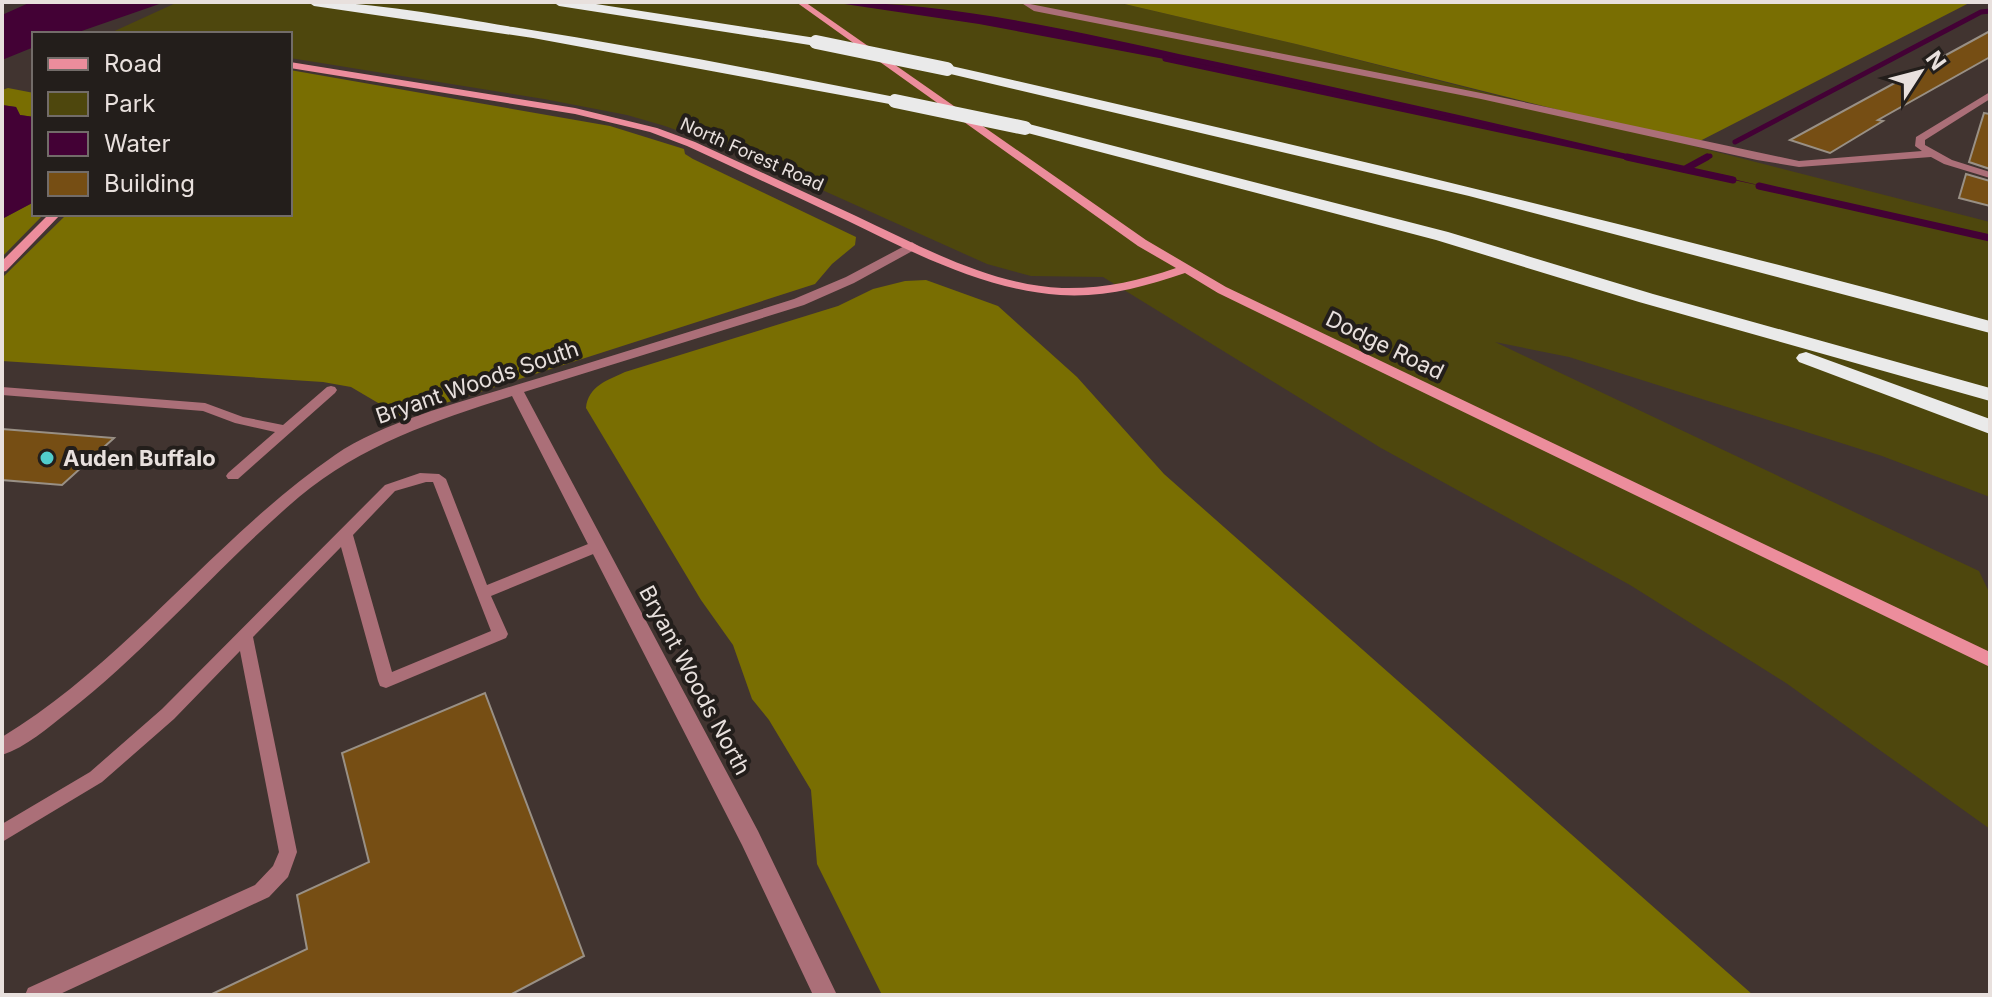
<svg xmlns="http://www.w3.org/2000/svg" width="1992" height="997" viewBox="0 0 1992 997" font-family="Inter,sans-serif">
<rect width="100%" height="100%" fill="#413430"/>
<!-- green -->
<path fill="#4e470d" d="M178 2H1116L1296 44 1990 222V497L1882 456 1569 357 1495 342 1979 571 1990 594V829L1786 683 1630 585 1381 448 1103 277 1031 276 987 264 735 151 665 126 627 115 544 99 290 58V34H108Z"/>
<!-- forest -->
<path fill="#796e02" d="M1116 2H1971L1694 144 1296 44Z
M290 70 610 126 684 149 685 154 693 159 856 237 855 245 832 264 815 284 402 417 351 387 323 382 2 361V278L67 214H290Z
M8 88 34 93V117L20 115 16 107 2 105V90Z
M34 202V214H44L2 257V219Z
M926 280 998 306 1077 377 1164 474 1753 995H882L817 864 811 790 769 720 752 699 733 645 701 600 586 408C588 386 608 380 625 372L838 306 873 289 905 281Z"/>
<!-- water -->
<path fill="#430135" d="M31 2H165L73 34H34V47L2 60V15Z
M831 2C956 2 1081 33 1203 59 1393 99 1582 143 1771 188L1175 61 979 24Z
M2 105 16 107 20 115 34 117V202L2 219Z"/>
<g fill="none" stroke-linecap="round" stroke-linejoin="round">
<!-- stream-far1 -->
<path stroke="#430135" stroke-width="5" d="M1165 59 1636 159
M1735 142 1981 12 1990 11
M1703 159 1710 156"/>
<!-- stream -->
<path stroke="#430135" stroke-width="7" d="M1627 157 1733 180
M1685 169 1707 157
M1759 186 1990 238"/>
</g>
<!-- building -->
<path fill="#764e14" stroke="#999085" stroke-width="2" d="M1990 31V57L1878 120 1883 121 1830 153 1790 140Z
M1984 113 1990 114V169L1969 162Z
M1966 174 1990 181V206L1959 198Z
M2 429 114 438 62 485 2 480Z
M485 693 584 956 510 995H210L307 949 297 895 369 862 342 753Z"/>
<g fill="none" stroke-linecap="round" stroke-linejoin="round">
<!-- lane -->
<path fill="#ab6f78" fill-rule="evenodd" d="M331 386 335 387 337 390 335 393 238 479H228L226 476 228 473 275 432 235 423 203 411 2 395V387L205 403 243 417 283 425 327 387Z
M420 473 439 474 446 479 487 585 593 542 598 541 605 546 603 550 491 596 508 634 506 638 386 688 380 686 378 681 341 547 253 637 297 852 288 877 269 897 58 995H25L28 988 255 885 273 866 279 852 240 651 174 719 102 782 2 842V824L90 772 162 709 385 485ZM426 482H433L491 631 392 672 353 535 395 491Z"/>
<!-- street -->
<path fill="#ab6f78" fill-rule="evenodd" d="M1020 2 1481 93 1799 161 1922 151 1915 146 1916 137 1990 92V99L1925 140V145L1952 160 1990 172V178L1944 164 1931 157 1799 167 1757 160 1481 99 1034 11Z
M912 242 918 246 916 249 854 283 804 305 524 392 758 831 837 995H813L742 845 512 396C436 420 361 445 299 497 219 565 151 647 68 712 48 728 26 747 2 755V737C127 661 215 538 335 455 383 422 461 402 516 385 609 357 702 328 794 299L846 277Z"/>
<!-- secondary -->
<path fill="#ec8d9c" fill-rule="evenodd" d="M796 2H805L1146 240 1226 287 1990 652V667L1218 293 1185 273C1144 287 1103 298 1060 295 985 290 914 253 848 221 795 196 741 171 687 146L650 132 575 114 290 68V62L575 108 657 128 695 142C748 166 802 191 856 216 920 246 990 285 1062 288 1103 289 1138 281 1176 268L1138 246Z
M49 214H61L6 271 2 272V261Z"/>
<!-- highway -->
<path fill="#eaeaea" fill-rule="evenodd" d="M308 2C376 2 445 16 513 27 641 47 768 72 895 97L902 101 895 105 533 38 314 6Z
M553 2H583L816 38 823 42 816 46 559 6Z
M947 65C1296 144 1644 227 1990 321V333L1469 196 942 72 940 69Z
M1025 123 1448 232 1653 294 1990 388V401L1639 302 1436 240 1020 131 1017 128Z
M1806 352 1990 419V434L1799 362 1796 358 1799 354Z"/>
<!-- highway-bridge -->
<path stroke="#eaeaea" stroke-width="14" d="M816 42 947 69
M895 101 1025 128"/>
</g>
<!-- markers -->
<circle fill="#52cdcc" stroke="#231e1b" stroke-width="3" cx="47" cy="458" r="8"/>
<g text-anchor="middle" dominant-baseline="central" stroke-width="8" stroke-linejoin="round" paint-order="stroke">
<!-- far-street labels -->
<g font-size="18" fill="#e8e0dd" stroke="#231e1b">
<text transform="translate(752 154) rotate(24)">North Forest Road</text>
</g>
<!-- street labels -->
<g font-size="22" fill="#e8e0dd" stroke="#231e1b">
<text transform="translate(1385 345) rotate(26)">Dodge Road</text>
<text transform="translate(477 382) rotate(-19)">Bryant Woods South</text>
<text transform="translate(695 680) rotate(62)">Bryant Woods North</text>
</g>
<!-- poi labels -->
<g font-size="22" font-weight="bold" fill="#e8e0dd" stroke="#231e1b" text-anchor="start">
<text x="63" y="458">Auden Buffalo</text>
</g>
</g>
<!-- border -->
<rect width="1992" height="997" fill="none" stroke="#e8e0dd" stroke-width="8"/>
<!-- legend -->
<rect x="32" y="32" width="260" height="184" fill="#231e1b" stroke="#726c69" stroke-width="2"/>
<rect x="48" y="58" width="40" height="12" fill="#ec8d9c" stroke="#726c69" stroke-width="2"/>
<text x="104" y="72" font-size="24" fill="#e8e0dd">Road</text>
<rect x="48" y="92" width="40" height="24" fill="#4e470d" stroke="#726c69" stroke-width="2"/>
<text x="104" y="112" font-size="24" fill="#e8e0dd">Park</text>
<rect x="48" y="132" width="40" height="24" fill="#430135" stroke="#726c69" stroke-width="2"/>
<text x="104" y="152" font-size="24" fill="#e8e0dd">Water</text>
<rect x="48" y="172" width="40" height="24" fill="#764e14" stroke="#726c69" stroke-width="2"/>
<text x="104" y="192" font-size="24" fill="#e8e0dd">Building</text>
<!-- north arrow -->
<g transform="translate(1920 72) rotate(54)" stroke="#231e1b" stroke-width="6" paint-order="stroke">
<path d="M0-6L14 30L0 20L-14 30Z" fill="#e8e0dd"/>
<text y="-12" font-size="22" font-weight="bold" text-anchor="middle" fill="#e8e0dd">N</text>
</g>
</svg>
